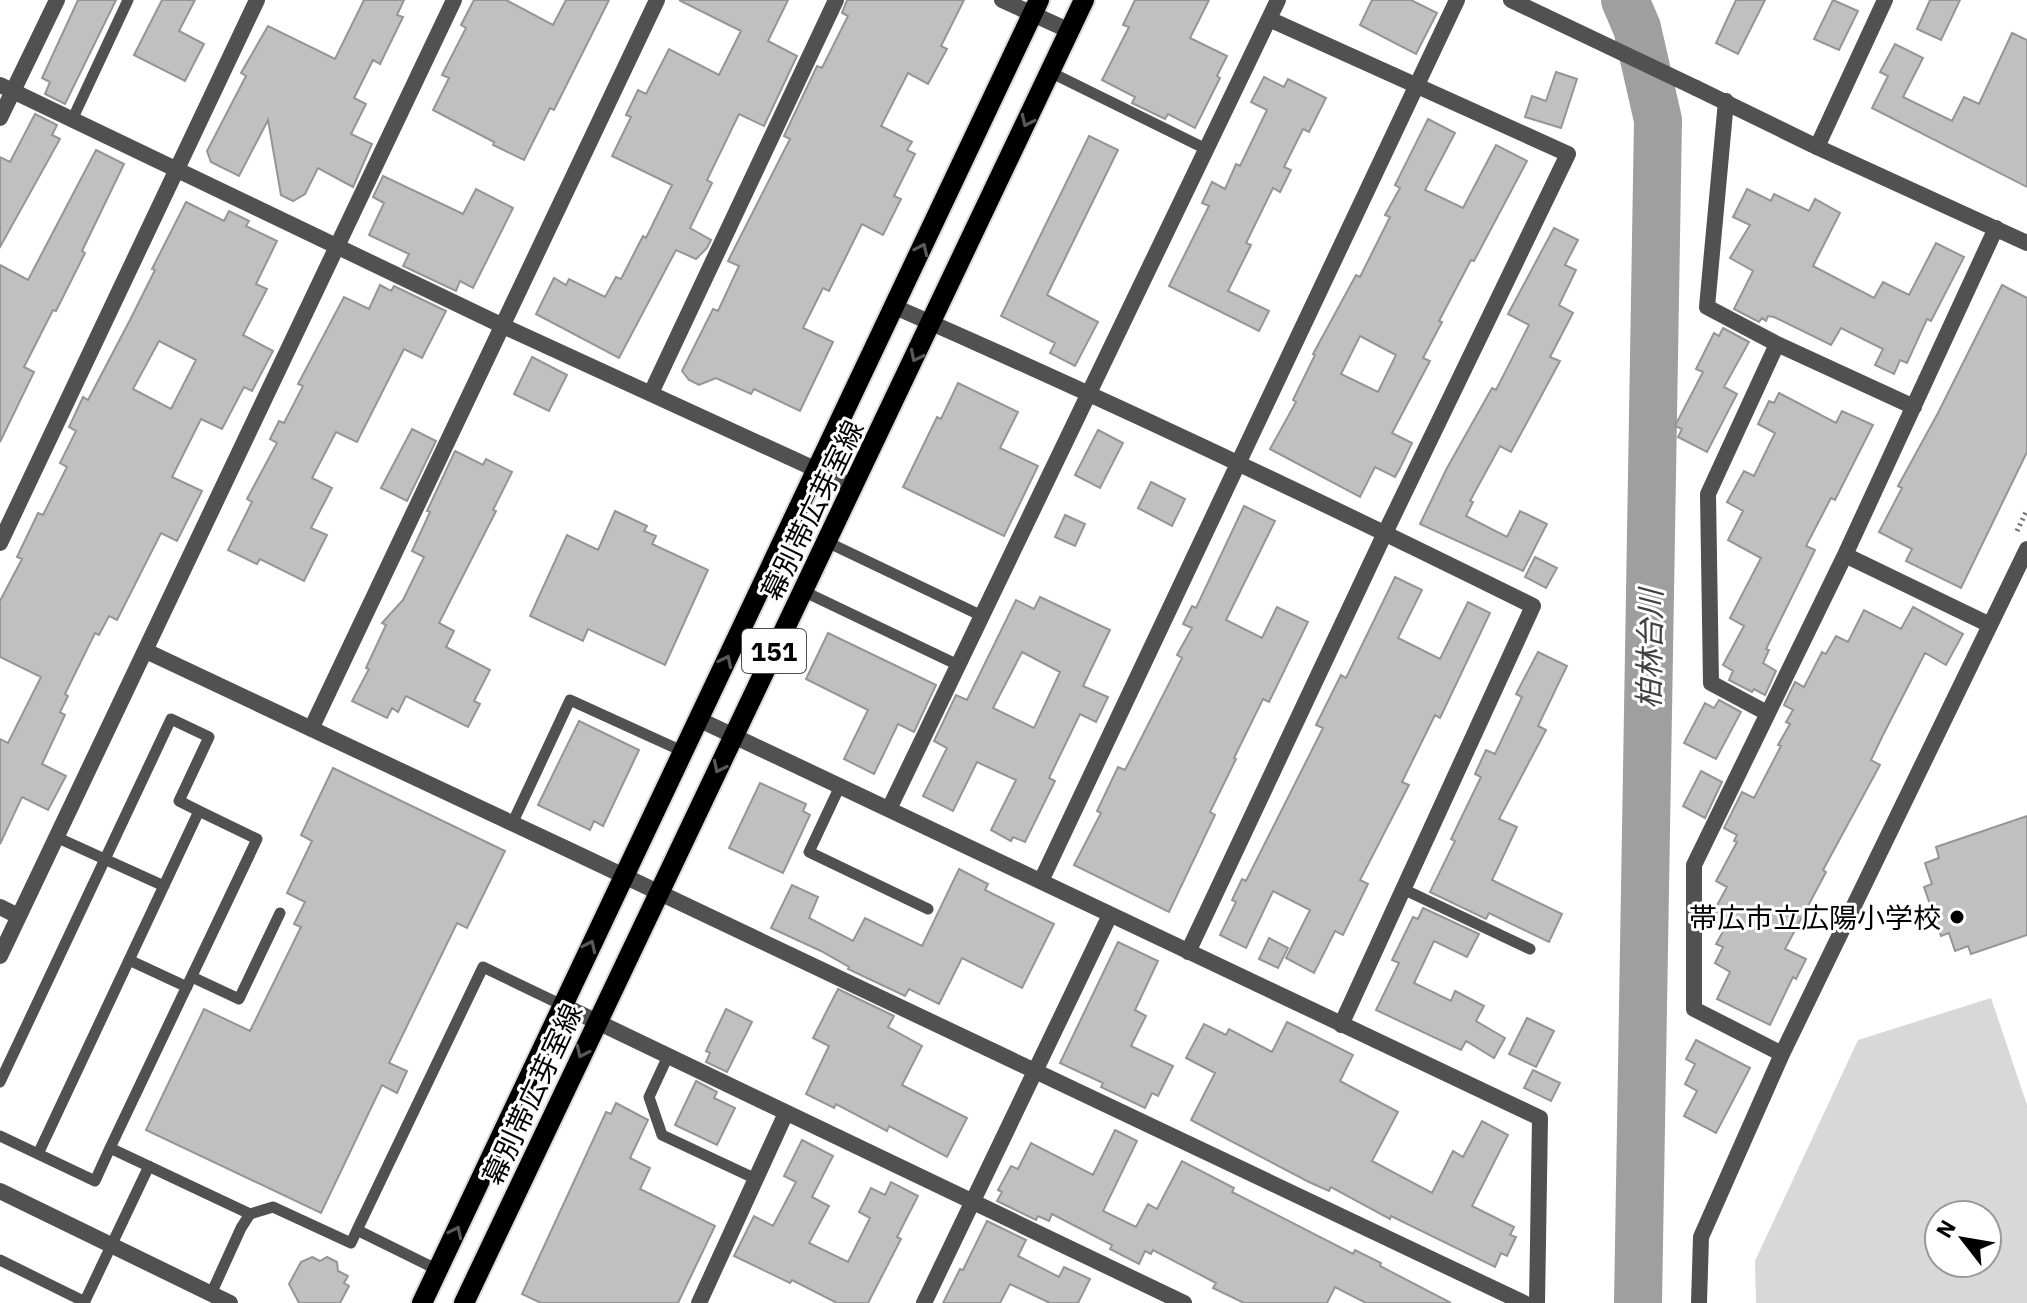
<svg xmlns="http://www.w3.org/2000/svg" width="2027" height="1303" viewBox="0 0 2027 1303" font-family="'IBM Plex Sans','Noto Sans JP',sans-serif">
<rect width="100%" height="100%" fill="#fff"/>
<!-- green -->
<path fill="#d8d8d8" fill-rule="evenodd" d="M1991 998 2027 1105V1303H1756L1755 1261 1858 1040ZM1939 1215H1987V1263H1939Z"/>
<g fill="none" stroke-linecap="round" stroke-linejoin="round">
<!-- river -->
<path stroke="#9f9f9f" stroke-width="48" d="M1625 0 1637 28 1658 120 1638 1303"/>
</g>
<!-- building -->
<path fill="#c0c0c0" stroke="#959595" stroke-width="2" fill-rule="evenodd" d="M78 0H116L65 104 45 94 50 82 42 78Z
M162 0H195L179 31 204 44 185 81 134 55Z
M364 0H404L397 15 403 17 380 64 373 60 354 98 366 104 351 134 372 144 353 187 318 168 305 194 293 201 281 195 268 120 239 176 211 162 207 151 246 76 241 73 268 26 335 59Z
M474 0H506L553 25 566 0H609L554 110 550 108 524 160 493 145 494 142 433 110 449 78 442 75 466 28 461 25Z
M679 0H788L768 41 797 56 764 126 739 114 707 180 712 183 690 228 711 240 707 248 696 259 676 250 619 358 536 314 554 278 566 285 569 279 605 297 616 277 621 279 643 236 646 238 672 185 612 156 631 117 626 115 638 90 646 94 669 49 719 75 741 31Z
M847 0H964L941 46 947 49 928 84 908 73 881 126 912 142 907 150 915 154 894 196 901 199 883 235 862 224 829 291 823 288 803 328 833 342 800 411 754 389 751 394 716 378 699 385 689 380 682 371 713 309 718 311 739 266 728 261 790 139 784 136 817 66 822 68 848 16 842 13Z
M1135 0H1209L1190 38 1227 56 1217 76 1220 78 1195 128 1168 114 1165 119 1132 103 1135 97 1102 80 1129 27 1123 25Z
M1372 0H1411L1437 13 1416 54 1360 25Z
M1736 0H1765L1738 54 1716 43Z
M1833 0 1858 11 1839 50 1814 39Z
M1930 0H1960L1941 40 1917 29Z
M2012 33 2027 40V187L1872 108 1888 76 1880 72 1895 44 1923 58 1903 97 1952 121 1964 97 1979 104Z
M1556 72 1577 79 1561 128 1525 117 1532 96 1546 101Z
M1264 77 1284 87 1288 79 1326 98 1309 132 1303 129 1284 167 1291 170 1280 192 1273 188 1246 243 1251 245 1228 291 1269 311 1259 331 1169 286 1209 206 1202 203 1212 182 1225 189 1236 164 1240 166 1267 110 1251 102Z
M35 114 57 125 52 135 60 139 0 247V157L10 162Z
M1428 119 1455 133 1425 190 1463 208 1496 145 1527 161 1474 261 1471 260 1439 321 1442 322 1423 358 1430 361 1392 433 1412 443 1400 468 1395 477 1375 467 1360 497 1270 449 1296 402 1293 400 1315 355 1313 354 1356 275 1360 277 1390 217 1385 215 1400 188 1395 185ZM1360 336 1396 355 1378 392 1341 374Z
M1089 136 1118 150 1047 295 1098 322 1075 366 1050 353 1055 343 1001 316Z
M96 150 124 164 82 251 85 253 56 311 53 310 24 367 34 372 0 442V265L28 280Z
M383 176 463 214 476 189 513 208 473 288 460 281 456 291 403 266 409 254 369 235 384 203 373 197Z
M1747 189 1771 201 1774 194 1809 211 1815 199 1840 213 1813 266 1874 298 1883 282 1909 295 1936 243 1964 257 1931 321 1927 319 1907 363 1900 360 1894 374 1875 365 1883 349 1841 328 1831 345 1774 317 1768 316 1766 321 1762 318 1759 322 1734 309 1753 271 1730 258 1750 225 1733 217Z
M186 202 224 221 229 211 249 221 246 226 277 241 256 284 267 289 243 335 273 351 252 391 244 387 222 429 201 419 172 477 202 491 177 541 161 533 117 620 109 616 99 635 95 633 65 694 68 696 60 712 65 715 42 764 66 776 48 810 22 797 0 844V739L8 743 41 677 0 657V601L22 559 17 557 38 513 43 515 67 467 60 463 76 431 69 427 83 397 88 400 130 320 155 270 152 269ZM159 341 196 360 171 409 133 389Z
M1554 228 1578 240 1565 265 1576 270 1559 305 1573 313 1550 357 1560 361 1511 452 1500 446 1470 501 1473 502 1466 516 1507 537 1520 511 1547 524 1523 571 1420 524 1447 468 1492 388 1496 390 1529 325 1508 314Z
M380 285 391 291 394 286 446 311 422 358 404 349 357 442 336 432 312 478 332 488 311 528 327 535 304 581 260 559 257 564 228 550 252 502 247 499 277 443 270 439 279 421 284 423 303 386 298 384 344 297 369 309Z
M2002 285 2027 298V452L1961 588 1906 561 1912 549 1879 532 1902 488 1898 486 1938 413Z
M1723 328 1749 342 1724 387 1737 394 1707 452 1678 437 1682 429 1675 426 1703 372 1696 369 1714 333 1719 336Z
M532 357 567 375 549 411 514 394Z
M958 383 1018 412 1000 448 1038 466 1004 536 903 487 937 417 941 419Z
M1779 393 1836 423 1842 411 1873 425 1835 500 1831 498 1806 546 1815 550 1766 649 1769 650 1763 663 1776 671 1765 695 1754 689 1752 692 1729 680 1733 671 1723 665 1744 626 1730 618 1761 558 1728 540 1743 511 1727 502 1744 471 1754 476 1775 433 1758 424 1769 401 1774 403Z
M412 429 436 441 407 501 381 488Z
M1098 430 1123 443 1100 488 1075 475Z
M455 451 483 465 486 459 512 472 493 510 496 511 439 623 454 631 446 647 490 670 474 701 480 704 468 727 406 696 398 712 392 708 387 718 352 701 369 669 366 668 386 625 382 623 403 600 424 557 412 551 430 512 427 511Z
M1151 482 1185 499 1172 526 1138 508Z
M1244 506 1275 521 1226 620 1262 638 1277 607 1308 622 1269 702 1263 699 1234 758 1236 759 1210 812 1215 815 1169 912 1074 865 1101 813 1097 811 1118 767 1125 770 1182 658 1177 655 1192 628 1183 624 1192 606 1196 608Z
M615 511 647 526 644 531 656 536 652 544 708 570 665 665 588 629 583 641 530 616 567 535 598 550Z
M1065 515 1085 524 1075 546 1055 537Z
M1535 557 1557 568 1546 588 1525 577Z
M1395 577 1422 590 1398 638 1440 659 1468 602 1490 613 1440 718 1435 715 1402 782 1409 785 1360 880 1368 884 1343 935 1335 931 1314 973 1286 958 1310 910 1273 891 1246 948 1220 935 1236 902 1232 900 1242 879 1246 881 1323 728 1316 725 1341 675 1346 678Z
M1040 597 1110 630 1083 686 1108 697 1096 722 1080 714 1049 778 1055 781 1025 842 1013 837 1011 841 991 830 1016 780 977 762 953 811 923 796 947 748 934 741 956 695 967 700 1016 600 1034 609ZM1022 652 1060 672 1034 728 993 708Z
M1913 607 1963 634 1946 665 1925 653 1882 737 1871 760 1880 765 1823 870 1826 872 1785 949 1806 959 1796 979 1793 977 1770 1025 1717 999 1730 972 1715 963 1723 947 1716 944 1730 919 1714 911 1727 887 1716 881 1737 842 1734 841 1737 835 1724 828 1742 792 1754 798 1781 746 1778 745 1790 724 1786 722 1793 710 1784 705 1795 682 1804 687 1822 652 1826 654 1836 636 1848 642 1864 610 1901 629Z
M828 633 936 685 914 732 898 724 874 774 844 759 868 710 806 679Z
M1538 652 1567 666 1538 726 1546 730 1499 819 1517 827 1492 880 1562 914 1549 942 1489 913 1486 919 1430 892 1455 841 1451 839 1481 777 1475 774 1486 750 1495 754 1522 697 1516 694Z
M1719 700 1741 712 1716 759 1684 743 1705 703 1714 708Z
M579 721 639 750 603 826 594 821 590 830 538 805Z
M333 768 505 851 467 928 457 923 389 1063 407 1071 397 1093 382 1085 321 1213 146 1130 204 1009 250 1031 301 927 294 924 305 902 287 893 312 841 301 835Z
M1701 771 1722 782 1705 818 1683 806Z
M760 783 806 804 803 811 810 815 783 873 729 848Z
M2027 816V935L1971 954 1968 946 1955 951 1949 933 1941 936 1924 887 1932 884 1925 863 1939 858 1936 847Z
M959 869 988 884 985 890 1054 924 1022 988 962 958 939 1004 909 989 905 996 848 969 849 967 821 951 771 928 792 885 818 897 809 918 853 941 865 918 922 946Z
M1423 908 1479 934 1467 957 1434 941 1414 983 1451 1001 1455 991 1484 1006 1476 1021 1505 1038 1494 1058 1466 1041 1461 1050 1376 1010 1399 963 1392 960 1413 917 1418 919Z
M1269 938 1288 948 1278 968 1259 959Z
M1118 942 1158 961 1135 1010 1146 1016 1131 1046 1173 1066 1158 1096 1152 1093 1145 1108 1101 1087 1103 1083 1060 1063Z
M838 989 894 1016 888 1027 922 1046 902 1085 967 1118 947 1157 889 1126 887 1131 836 1104 834 1108 806 1094 829 1046 813 1038Z
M726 1009 752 1022 727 1072 706 1062 710 1053 706 1051Z
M1527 1018 1554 1031 1536 1067 1509 1054Z
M1287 1022 1353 1055 1340 1081 1398 1112 1372 1161 1432 1193 1453 1151 1463 1157 1482 1121 1508 1135 1472 1206 1514 1227 1510 1235 1516 1237 1507 1256 1501 1253 1495 1267 1391 1216 1390 1219 1331 1187 1329 1191 1309 1182 1191 1120 1215 1073 1186 1058 1204 1024 1226 1035 1229 1029 1272 1052Z
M1696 1040 1750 1068 1716 1133 1684 1116 1697 1091 1685 1084 1695 1064 1686 1059Z
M1533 1070 1560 1083 1551 1101 1524 1088Z
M696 1081 717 1092 714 1098 735 1108 717 1145 675 1125Z
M616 1103 648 1120 630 1158 650 1168 640 1189 715 1226 678 1303H541L522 1294 606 1112 611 1114Z
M1115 1130 1137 1141 1103 1211 1136 1227 1148 1204 1157 1209 1182 1161 1234 1188 1232 1192 1353 1254 1355 1250 1381 1263 1380 1266 1451 1303H1366L1335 1287 1327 1303H1244L1213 1288 1216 1283 1153 1250 1151 1254 1145 1251 1139 1264 1110 1249 1112 1245 1052 1214 1049 1221 1038 1216 1036 1220 997 1201 1002 1192 998 1190 1011 1166 1018 1169 1031 1143 1093 1175Z
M802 1140 833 1156 812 1197 829 1206 809 1243 848 1262 870 1218 859 1212 871 1188 885 1195 891 1182 918 1196 897 1237 901 1239 868 1303H837L792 1280 790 1283 734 1256 754 1216 773 1226 796 1182 784 1176Z
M987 1221 1026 1240 1018 1256 1059 1277 1064 1267 1090 1279 1078 1303H1050L1010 1284 1000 1303H943L960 1269 963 1270Z
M312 1257 320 1261 327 1257 337 1262 338 1271 348 1276 344 1283 349 1286 340 1303H299L289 1284 301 1262Z"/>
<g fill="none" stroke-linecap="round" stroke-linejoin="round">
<!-- primary casing -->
<g stroke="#dbdbdb" stroke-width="24">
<path id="primary" d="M422 1303 1039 0
M464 1303 1084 0"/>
</g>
<!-- path -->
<path stroke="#737373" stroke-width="5" stroke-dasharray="2 4" stroke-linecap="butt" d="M2017 531 2027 510"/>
<!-- service -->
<path stroke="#515151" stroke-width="11" d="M1050 72 1206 149
M72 120 128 0
M827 542 982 616
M803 591 958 665
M840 786 809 852 928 909
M199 811 257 839 110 1148 250 1214
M512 824 570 700 682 751
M56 837 164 886
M1403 889 1530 949
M129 960 187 987
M192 977 239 999 280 913
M668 1056 649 1097 662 1135 756 1179
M0 1082 171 719 209 737 179 801 199 811 38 1154
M0 1136 95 1181 110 1148
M357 1230 483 967 562 1005
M0 1260 85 1302
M211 1294 241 1228 250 1214 273 1207 351 1243 357 1230 438 1270
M84 1303 149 1166"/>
<!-- minor -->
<path stroke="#515151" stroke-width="16" d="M1002 0 1070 31
M1511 0 1696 88
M0 85 501 325 854 487
M1726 101 1707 307 1777 344 1914 407
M0 118 57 0
M1817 147 1885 0
M895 307C1110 401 1323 502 1533 606L1341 1025
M651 393 836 0
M0 543 257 0
M1845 555 1990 625
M146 651C606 867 1066 1084 1524 1303
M1767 713 1711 683 1708 494 1777 344
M698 719 1540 1118 1537 1303
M311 729 657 0
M889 809 1278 0
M1041 881 1457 0
M0 907 18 916
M1188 952 1385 533 1568 154 1269 19
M0 956 454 0
M562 1005 1184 1303
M1782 1054 1694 1009V865L1845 555 1996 228
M0 1191 230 1303
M699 1303 786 1113
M924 1303 1110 915
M1699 1303 1701 1237 1782 1054 2027 549"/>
<!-- tertiary -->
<path stroke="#515151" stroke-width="16" d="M1696 88 1817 147 2027 243"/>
<!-- primary -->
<use href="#primary" stroke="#000" stroke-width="20"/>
</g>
<!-- one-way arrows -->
<defs><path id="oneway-chevron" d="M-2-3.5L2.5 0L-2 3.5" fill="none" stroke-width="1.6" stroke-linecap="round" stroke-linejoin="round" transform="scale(2)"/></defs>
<g stroke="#595959">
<use href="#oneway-chevron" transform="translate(1027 121) rotate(115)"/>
<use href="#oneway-chevron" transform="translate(922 249) rotate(-65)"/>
<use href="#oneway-chevron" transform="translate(916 356) rotate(116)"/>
<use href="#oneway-chevron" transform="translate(726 661) rotate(-64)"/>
<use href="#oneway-chevron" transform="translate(719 767) rotate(116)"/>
<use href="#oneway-chevron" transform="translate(590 946) rotate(-65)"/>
<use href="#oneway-chevron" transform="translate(582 1052) rotate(115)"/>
<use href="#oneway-chevron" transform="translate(456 1232) rotate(-65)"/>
</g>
<!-- markers -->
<circle fill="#000" stroke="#fff" stroke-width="3" cx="1957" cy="917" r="8"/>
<g text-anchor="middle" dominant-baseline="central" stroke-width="6" stroke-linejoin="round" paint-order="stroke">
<!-- shield labels -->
<rect fill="#fff" stroke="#4c4c4c" stroke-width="2" x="742" y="629" width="64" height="44" rx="6"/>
<g font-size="26" font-weight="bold" fill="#000">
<text x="774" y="651">151</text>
</g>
<!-- street labels -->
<g font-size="28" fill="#000" stroke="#fff">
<text transform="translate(812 510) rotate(-64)">幕別帯広芽室線</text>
<text transform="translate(532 1094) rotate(-65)">幕別帯広芽室線</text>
</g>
<!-- poi labels -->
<g font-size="28" fill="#000" stroke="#fff" text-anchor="end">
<text x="1941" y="917">帯広市立広陽小学校</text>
</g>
<!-- water labels -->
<g font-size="30" font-style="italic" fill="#404040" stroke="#fff">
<text transform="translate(1649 649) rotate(-89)">柏林台川</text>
</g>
</g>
<!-- north arrow -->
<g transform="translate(1963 1239) rotate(301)"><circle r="38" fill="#ffffff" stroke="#999999" stroke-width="2"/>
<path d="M0-6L14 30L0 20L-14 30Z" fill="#000000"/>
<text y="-12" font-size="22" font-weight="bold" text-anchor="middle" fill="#000000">N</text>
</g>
</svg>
